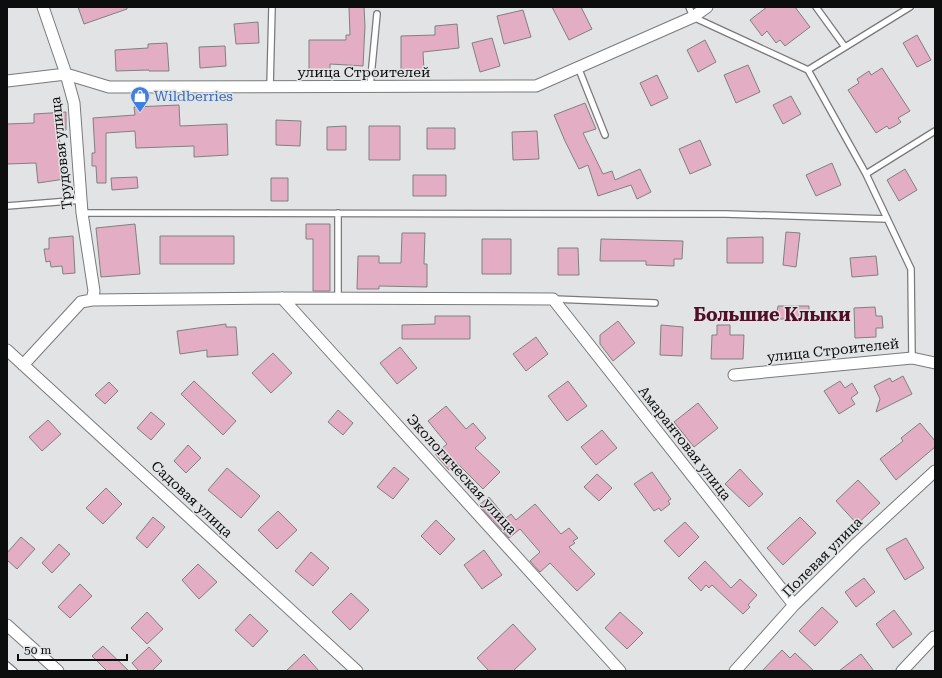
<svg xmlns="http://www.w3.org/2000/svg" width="942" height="678" viewBox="0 0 942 678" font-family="'Roboto Serif',serif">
<rect width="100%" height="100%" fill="#e2e3e5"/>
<!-- building -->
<path fill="#e3adc4" stroke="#818080" d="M78 7H127V9L84 24Z
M349 7H364L365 26 363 66 330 64V70H309V40H346V35H350Z
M552 7H581L592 29 569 40Z
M767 7H795L810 27 785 46 780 40 776 43 767 31 762 36 750 20Z
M523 10 531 37 504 44 497 16Z
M258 22 259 43 236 44 234 24Z
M457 24 459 48 423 52 424 71 401 72V36L435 35V26Z
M917 35 931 60 917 67 903 43Z
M492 38 500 66 480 72 472 43Z
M705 40 716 62 698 72 687 50Z
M167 43 169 71H149V70L116 71 115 50 148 48V44Z
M225 46 226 66 200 68 199 47Z
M748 65 760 92 736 103 724 75Z
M882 68 910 111 898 118 901 122 895 126 889 129 887 126 876 133 848 90 859 83 857 79 869 71 871 75Z
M657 75 668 98 651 106 640 83Z
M791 96 801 114 783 124 773 105Z
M585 103 596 129 583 133 603 174 612 171 615 180 640 169 651 192 637 199 631 185 598 196 588 165 579 169 565 141 554 115Z
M179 105 180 126 227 124 228 155 194 157V146L136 148 135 131 106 133V183H97L96 166H92V153H95L93 118 135 115 134 107Z
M66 112V130H58L65 179 38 183 36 163 7 164V124L34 123V114Z
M276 120 301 121 300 146 276 145Z
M346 126V150H327V127Z
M369 126H400V160H369Z
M427 128H455V149H427Z
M537 131 539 159 513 160 512 132Z
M700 140 711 165 690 174 679 149Z
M832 163 841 185 816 196 806 175Z
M905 169 917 190 899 201 887 180Z
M413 175H446V196H413Z
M137 177 138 188 112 190 111 178Z
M271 178H288V201H271Z
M135 224 140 274 101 277 96 228Z
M306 224H330V291H313V239H306Z
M786 232 800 233 796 267 783 265Z
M402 233H425L424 264H427V287L379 286V289H357L358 256H379V263H401Z
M73 236 75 273 63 274 62 266 51 267 50 261 46 262 44 249H49V238Z
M160 236H234V264H160Z
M763 237V263H727V238Z
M482 239H511V274H482Z
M601 239 683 241 682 259H674V266L646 265V261H600Z
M558 248H578L579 275H558Z
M876 256 878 275 852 277 850 258Z
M778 306H809V319H776Z
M875 307 876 316H882L883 328H876V337L855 338 854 308Z
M435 316H470V339H402V325L435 324Z
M618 321 635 343 613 361 600 344V335Z
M226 324V327H236L238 355 207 357V350L180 354 177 331Z
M661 325 683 327 682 356 660 355Z
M717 325H730V335H744L743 359H711L712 335H717Z
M536 337 548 354 526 371 513 354Z
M400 347 417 368 397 384 380 363Z
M273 353 292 373 271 393 252 373Z
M903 376 912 394 876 412 880 399 874 386 890 378 892 382Z
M194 381 236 421 223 435 181 394Z
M568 381 587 406 567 421 548 396Z
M840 381 845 388 852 383 858 393 851 398 855 404 839 414 824 391Z
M109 382 118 391 105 404 95 395Z
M698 403 718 428 694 447 674 422Z
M446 406 466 429 473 423 486 438 475 448 500 472 483 489 457 463 449 470 435 454 447 444 428 421Z
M338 410 353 423 343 435 328 422Z
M151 412 165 424 151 440 137 428Z
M48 420 61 434 42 451 29 437Z
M920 423 935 441V447L896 480 880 459 903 441 901 438Z
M602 430 617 448 596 465 581 447Z
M188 445 201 458 186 473 174 461Z
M394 467 409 479 393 499 377 487Z
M227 468 260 496 241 518 208 490Z
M740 469 763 494 749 507 725 484Z
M652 472 671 499 668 501 670 504 661 511 659 508 654 511 634 484Z
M597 474 612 488 599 501 584 487Z
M858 480 880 503 857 524 836 501Z
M106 488 122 504 103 524 86 508Z
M489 497 506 518 511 514 516 520 535 504 561 534 569 528 578 538 573 541 575 543 569 547 595 574 577 591 550 563 540 572 530 561 540 552 520 529 509 538 479 505Z
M278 511 297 530 277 549 258 530Z
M153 517 165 527 147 548 136 538Z
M800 517 816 533 783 565 767 548Z
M436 520 455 539 440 555 421 536Z
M685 522 699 537 679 557 664 541Z
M21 537 35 549 17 569 7 560V553Z
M906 538 924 568 905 580 886 549Z
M59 544 70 554 52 573 42 563Z
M484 550 502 575 482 589 464 565Z
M311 552 329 568 313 586 295 571Z
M705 561 731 588 740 579 757 595 748 605 750 607 743 614 712 585 709 588 706 585 701 591 688 578Z
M198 564 217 582 199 599 182 580Z
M864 578 875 592 856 607 845 592Z
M80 584 92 596 70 618 58 607Z
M351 593 369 610 350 630 332 612Z
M822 607 838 622 815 646 799 631Z
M894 610 912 634 893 648 876 624Z
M147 612 163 629 147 644 131 628Z
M620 612 643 633 627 649 605 628Z
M250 614 268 631 253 647 235 630Z
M513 624 536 649 513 671H489L477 658Z
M103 646 129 671H107L92 656Z
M149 647 162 661 152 671H139L132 663Z
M782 650 790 658 795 653 814 671H762Z
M304 654 319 671H286Z
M861 654 874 671H839Z"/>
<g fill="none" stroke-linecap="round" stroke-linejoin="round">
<!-- service casing -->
<g stroke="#797a7b" stroke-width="8">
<path id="service" d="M689 7 693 17 808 70 866 174 935 131
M816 7 845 47
M578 67 605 135
M808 70 910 7
M270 87 272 7
M370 87 377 14
M866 174 911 269 912 358
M7 206 82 200
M82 213 726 214 887 219
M338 213V298
M553 299 655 303
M7 665 14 671"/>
</g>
<!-- minor casing -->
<g stroke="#797a7b" stroke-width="13">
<path id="minor" d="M43 7 66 74 74 103 82 213 94 291 92 300
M7 81 66 74 109 87 536 86 693 17 707 7
M282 298 620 671
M7 350 357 671
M23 365 81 302 92 300 282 298 553 299 794 605
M734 375 912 358 935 363
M7 625 58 671
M735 671 794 605 857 543 935 471
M902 671 934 637"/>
</g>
<!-- service -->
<use href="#service" stroke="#fff" stroke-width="5.5"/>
<!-- minor -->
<use href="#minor" stroke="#fff" stroke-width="11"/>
</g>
<!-- icons -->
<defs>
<g id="shop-pin" transform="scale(1)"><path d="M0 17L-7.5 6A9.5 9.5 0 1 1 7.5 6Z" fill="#3f7fe0" stroke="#e2e3e5"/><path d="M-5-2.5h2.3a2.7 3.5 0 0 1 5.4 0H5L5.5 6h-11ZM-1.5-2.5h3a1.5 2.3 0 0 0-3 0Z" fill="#fff"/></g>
</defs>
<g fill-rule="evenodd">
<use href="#shop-pin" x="140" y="96"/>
</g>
<g text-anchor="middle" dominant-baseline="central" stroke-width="3" stroke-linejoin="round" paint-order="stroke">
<!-- street labels -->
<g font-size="14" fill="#0c0d0d" stroke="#e2e3e5">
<text x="364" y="72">улица Строителей</text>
<text transform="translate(61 153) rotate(-96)">Трудовая улица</text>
<text transform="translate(833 350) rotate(-6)">улица Строителей</text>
<text transform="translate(685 443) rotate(52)">Амарантовая улица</text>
<text transform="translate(462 474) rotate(48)">Экологическая улица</text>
<text transform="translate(192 499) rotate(43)">Садовая улица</text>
<text transform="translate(822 557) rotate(-45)">Полевая улица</text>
</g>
<!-- shop labels -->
<g font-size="14" fill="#366cbe" stroke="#e2e3e5" text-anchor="start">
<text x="154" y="96">Wildberries</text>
</g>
<!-- district labels -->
<g font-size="18" font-weight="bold" fill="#510e27" stroke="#e2e3e5">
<text x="772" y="314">Большие Клыки</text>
</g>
</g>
<!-- border -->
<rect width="942" height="678" fill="none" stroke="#0c0d0d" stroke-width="16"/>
<!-- scale -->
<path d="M18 654v6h109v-6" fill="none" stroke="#0c0d0d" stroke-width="2"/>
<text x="24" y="654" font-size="12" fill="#0c0d0d" stroke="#e2e3e5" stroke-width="3" paint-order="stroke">50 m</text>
</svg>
